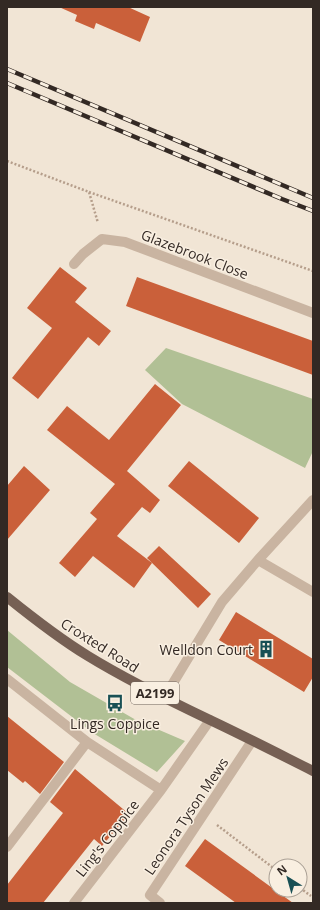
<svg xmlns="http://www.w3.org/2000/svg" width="320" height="910" viewBox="0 0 320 910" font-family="'Open Sans',sans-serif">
<rect width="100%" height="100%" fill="#f1e5d5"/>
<!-- green -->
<path fill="#b1c095" d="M166 348 313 399V451L305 468 182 404 145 370Z
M7 630 70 682 136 720 185 741 157 772 93 733 7 667Z"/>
<!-- building -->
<path fill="#ca603a" d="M59 7H128L150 17 140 42 96 23 94 29 75 21 77 15Z
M60 267 87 288 75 302 111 331 99 346 88 337 38 399 12 378 52 328 27 308Z
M137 277 313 341V375L126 306Z
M155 384 181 405 127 471 160 500 150 513 142 507 117 536 152 563 134 588 93 556 75 577 59 563 97 519 90 513 115 484 47 430 67 406 109 440Z
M189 461 259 518 239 543 168 486Z
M24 466 50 490 7 540V486Z
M159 546 211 594 198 608 147 558Z
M236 612 313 659V677L304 692 219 640Z
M7 716 64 762 40 794 25 781 23 783 7 770Z
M75 769 129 814 102 846 94 839 43 903H7V885L63 813 50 802Z
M205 839 293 903H236L185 866Z"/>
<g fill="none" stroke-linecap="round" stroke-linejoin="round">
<!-- path -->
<path stroke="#b59e8b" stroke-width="2.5" stroke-dasharray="2 2" stroke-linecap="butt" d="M7 161 89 192 98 223
M89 192 313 271
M217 825 276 870
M300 888 311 896"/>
<!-- minor -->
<path stroke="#c9b4a1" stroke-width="10" d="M74 264 83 254 102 239 125 242 313 313
M258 560 313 592
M7 679 87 742 161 790 210 720
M164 698 222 602 258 560 313 500
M7 847 87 742
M74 903 161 790
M160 903 150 895 252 741"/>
<!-- primary -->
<path stroke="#766054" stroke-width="10" d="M7 597C33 618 60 639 88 656 127 680 168 700 210 720 244 736 279 754 313 771"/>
<!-- rail casing -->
<g stroke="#332924" stroke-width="4.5">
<path id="rail" d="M7 69 313 198
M7 83 282 199 313 211"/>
</g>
<!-- rail -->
<use href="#rail" stroke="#f9efe1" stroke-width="3" stroke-dasharray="9" stroke-linecap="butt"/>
</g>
<!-- icons -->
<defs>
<g id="building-bare" transform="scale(1.38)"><path d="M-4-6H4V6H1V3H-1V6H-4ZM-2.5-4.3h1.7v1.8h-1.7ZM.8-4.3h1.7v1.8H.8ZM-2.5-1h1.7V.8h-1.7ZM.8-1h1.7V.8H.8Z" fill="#195055" stroke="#f9efe1" stroke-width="2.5" paint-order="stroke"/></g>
<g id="bus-bare" transform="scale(1.38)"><path d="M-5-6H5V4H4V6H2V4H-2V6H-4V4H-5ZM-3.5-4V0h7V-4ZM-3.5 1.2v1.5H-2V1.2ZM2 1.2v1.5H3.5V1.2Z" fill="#195055" stroke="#f9efe1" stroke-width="2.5" paint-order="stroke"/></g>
</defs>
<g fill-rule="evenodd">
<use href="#building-bare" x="266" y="649"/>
<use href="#bus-bare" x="115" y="703"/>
</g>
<g text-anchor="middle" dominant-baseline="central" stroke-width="3" stroke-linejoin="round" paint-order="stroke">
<!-- shield labels -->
<rect fill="#f9efe1" stroke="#6e645d" stroke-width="1" x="131" y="682" width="48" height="22" rx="3"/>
<g font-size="13" font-weight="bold" fill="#332924">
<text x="155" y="693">A2199</text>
</g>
<!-- street labels -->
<g font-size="14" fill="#332924" stroke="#f9efe1">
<text transform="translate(195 254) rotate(21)">Glazebrook Close</text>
<text transform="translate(100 645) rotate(32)">Croxted Road</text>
<text transform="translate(186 816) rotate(-56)">Leonora Tyson Mews</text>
<text transform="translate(107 838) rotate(-52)">Ling's Coppice</text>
</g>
<!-- poi labels -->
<g font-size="14" fill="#332924" stroke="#f9efe1" text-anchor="end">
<text x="253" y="649">Welldon Court</text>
<text x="115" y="723" text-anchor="middle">Lings Coppice</text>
</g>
</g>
<!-- border -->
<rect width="320" height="910" fill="none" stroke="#332924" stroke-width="16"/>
<!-- north arrow -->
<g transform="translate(288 878) rotate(323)"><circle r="19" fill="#f9efe1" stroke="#aaa095"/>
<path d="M0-3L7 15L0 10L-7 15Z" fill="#195055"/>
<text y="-6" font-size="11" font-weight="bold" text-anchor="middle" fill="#332924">N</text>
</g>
</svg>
